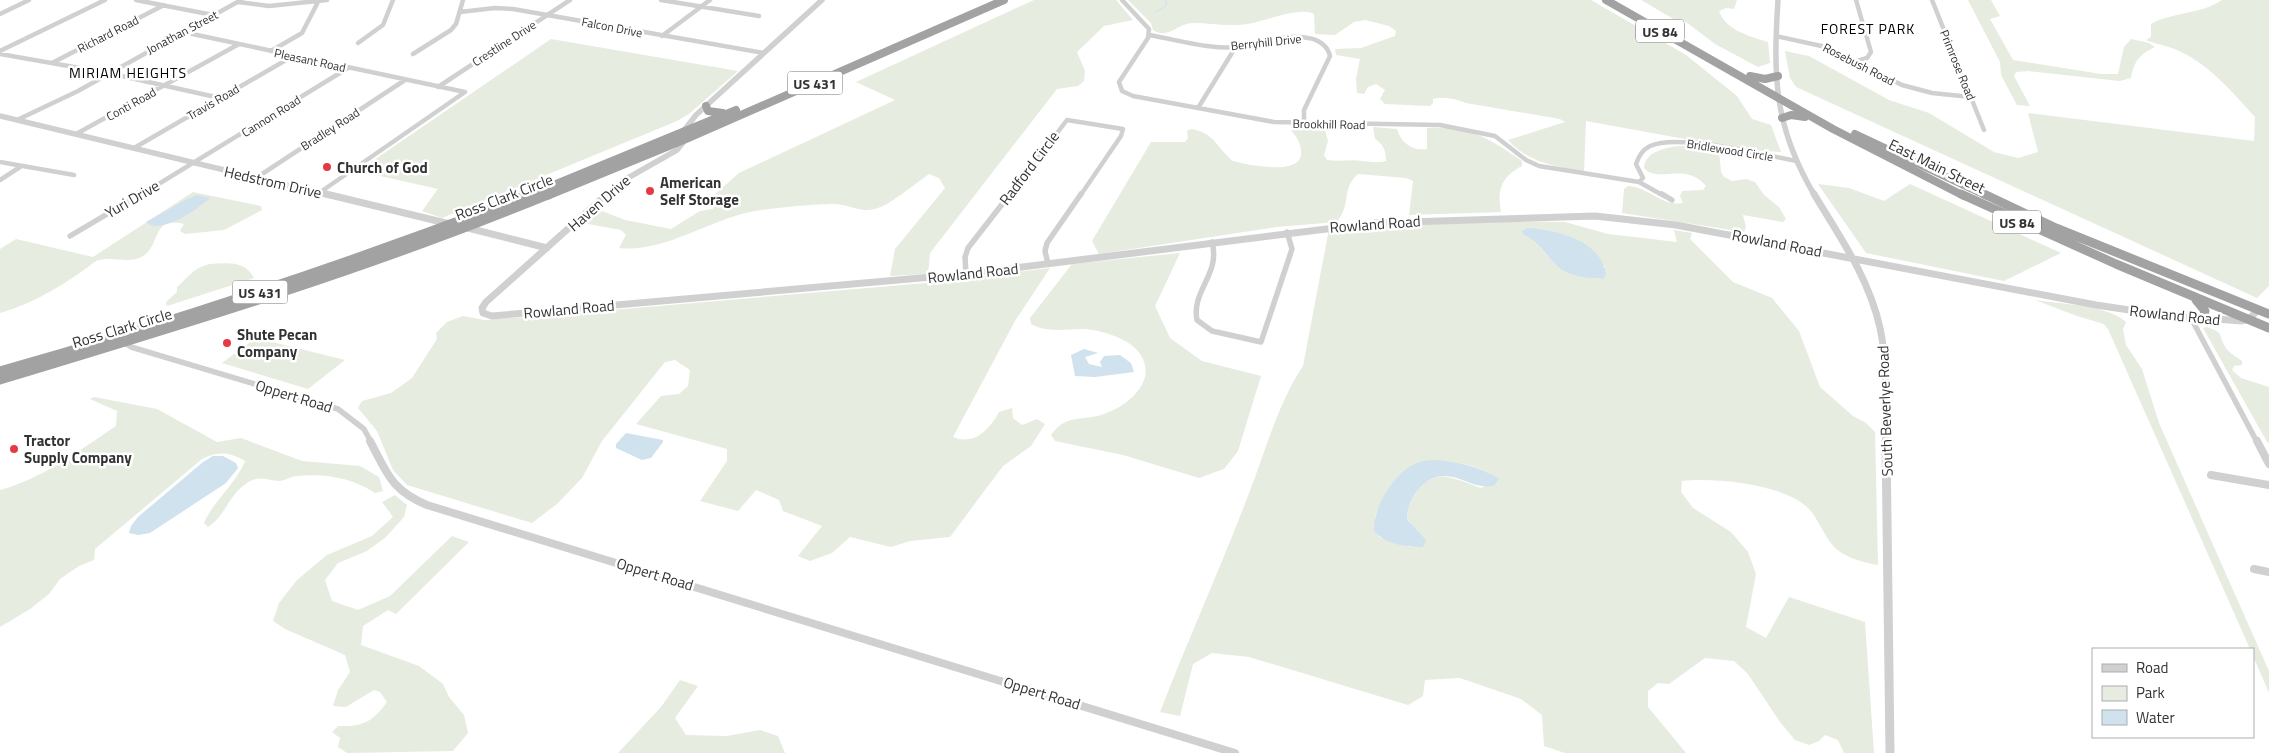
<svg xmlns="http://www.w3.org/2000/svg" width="2269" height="753" viewBox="0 0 2269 753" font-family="'Titillium Web',sans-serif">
<rect width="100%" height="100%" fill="#fff"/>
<!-- green -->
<path fill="#e6ecdf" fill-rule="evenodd" d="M1034 0H1116L1133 20 1104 26 1077 52 1085 71 1084 81 1078 86 1057 89 930 253 928 274 890 276 895 249 945 188 939 178 929 174C916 183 891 204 878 208 860 214 850 204 834 204 813 204 771 208 750 212 707 221 663 253 619 248L626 235 621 230 583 223 597 209 625 220 671 229 700 211 713 209V196L739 173 895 100 856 82Z
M1128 0H1591L1686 55 1737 96 1752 119 1771 125 1781 152 1740 149 1586 121 1584 172C1555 166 1529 163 1508 140L1565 122 1560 119 1466 103C1456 99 1444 96 1433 99V103L1430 106 1385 104 1380 99 1385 90 1376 84 1368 87 1364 94 1357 93 1356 79 1360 59 1336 55 1335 49 1361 48 1395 36 1396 31 1389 26 1365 20 1354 22 1335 35 1315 34 1314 14C1300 6 1263 22 1247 24 1228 27 1211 23 1193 23 1178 23 1168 40 1153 30L1151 23Z
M1641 0H1737L1734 9 1726 8 1719 11C1726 31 1750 36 1768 42L1770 63 1758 67 1715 44 1686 22 1677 21Z
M1968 0H1991L2000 16 1990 19 2013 60 2101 74H2118L2124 47 2131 39 2149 43 2155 47C2140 54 2134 61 2131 78L2120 81 2028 71 2016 72 2014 76 2030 106 2017 105 2001 75 2000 62Z
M2222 0H2269V286L2257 298 1796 87 1790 78 1785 51 1809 56 1889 100 1929 113 1994 152 2018 158 2038 152 2028 113 2254 141 2255 117C2232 92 2210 65 2179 51 2169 46 2156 44 2146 40L2151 37V24C2175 11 2200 15 2222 0Z
M551 39 738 71 689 114 677 121 442 218 422 211 438 189 358 171Z
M1324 127 1328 141 1324 155 1327 160C1339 162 1350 159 1363 161 1372 162 1376 163 1386 161 1386 151 1384 145 1375 139L1373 127 1397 129C1401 143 1412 151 1427 149V128C1469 126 1489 138 1522 161V166C1501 177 1497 190 1501 212L1409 215 1413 181 1406 178 1358 174C1341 189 1352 202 1337 222L1277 227 1099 254 1092 241 1151 142H1185L1188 138 1187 131 1191 129C1215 133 1216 147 1233 161 1248 165 1304 177 1301 151 1301 142 1296 137 1291 130L1293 128Z
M1684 146 1719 151 1721 172 1724 177 1732 181 1746 179 1755 182 1764 195 1779 207 1786 219 1783 222 1743 215 1746 227 1744 232 1622 213 1624 189 1628 186C1649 187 1662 207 1683 203L1680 196 1682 191 1703 190 1706 186C1686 161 1657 184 1644 168 1644 151 1670 146 1684 146Z
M1818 184 1849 188 1884 201 1910 184 2061 253 2004 281 1866 253Z
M193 192 261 206 262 210 224 230 185 234 180 231 184 224C149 215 163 248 139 258 128 263 109 256 96 261 67 283 35 303 0 313V249L16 239 93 257Z
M1460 221 1565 222 1608 234 1677 242 1674 230 1692 233 1690 239 1733 282 1772 298 1799 331 1820 387 1853 416 1866 423 1875 432 1878 565C1861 562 1841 557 1830 542 1823 532 1818 520 1810 510 1787 484 1714 477 1682 481L1681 492 1693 508 1731 532 1748 552 1756 574 1746 627 1766 638 1789 597 1865 622 1874 753H1844L1838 740 1825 735 1819 741 1809 745 1795 740 1780 722 1748 674 1734 661 1705 658 1669 684 1658 683 1648 691V707L1686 753H1565L1544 746 1542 715 1521 699 1460 678 1425 680 1423 696 1408 705 1249 657 1212 653 1193 664 1180 716 1160 712C1188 640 1220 569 1248 496 1265 453 1277 405 1303 366L1329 229ZM1524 235 1605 266 1602 279C1584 278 1564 272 1551 259 1541 249 1536 241 1524 235ZM1440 460C1461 463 1482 466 1498 479L1481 488C1470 484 1458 479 1447 477 1425 473 1408 500 1407 518L1413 526 1411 547 1387 540 1379 537 1374 530 1376 514 1389 489 1420 462Z
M1180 253 1155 306 1170 338 1202 361 1261 376 1238 451 1224 469 1199 478 1123 455 1055 441 1051 435C1066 414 1081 421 1101 415 1130 406 1162 377 1136 349 1126 338 1098 329 1083 329 1065 329 1047 333 1031 324L1030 318 1072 264Z
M210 264C227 263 245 260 254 278L167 306 166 302 177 292V287C189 277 194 267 210 264Z
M1050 268 1015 321 953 437C974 446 990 429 999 412L1012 408 1013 418 1022 425 1037 419 1045 424 1031 446 1003 466 950 537 910 541 891 547 850 537 832 553 810 561 798 556 822 526 783 511 779 500 756 490 738 511 700 501 727 461V449L636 424 661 396 679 394 688 386 690 370 675 360 665 362 602 441 582 478 557 504 532 523 407 485 393 470 377 431 358 408 362 401 391 393 412 378 437 339 436 333 447 322 463 316 484 320 577 313 926 283Z
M2035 300C2060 304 2108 305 2126 322L2123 329 2126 345 2142 369 2159 423 2269 671V693L2253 656V649H2250L2108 329 2104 324 2077 316Z
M2206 327C2226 333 2217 334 2226 348 2229 353 2237 357 2242 361V365L2234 366 2232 370 2241 378 2269 387V443L2267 442 2203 328Z
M256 338 345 360 308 389 222 363Z
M94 397 157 409 217 442 241 438 302 461 360 466 379 477 383 491 375 493C353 478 325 473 298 476 291 476 285 481 279 481 263 480 257 474 243 486 228 498 224 517 208 527L204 523C214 500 236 484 245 461 229 452 219 451 202 459L95 549 94 560 79 566 60 579 49 594 30 609 0 627V490C42 479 80 450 116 426L117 411 90 399Z
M395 495 407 505 404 517 386 537 367 551 338 563 325 580 332 601 358 610 390 596 452 536 469 542 396 614 388 610 363 626 361 645 419 666 443 684 449 697 464 715 468 733 453 751 347 753 338 747 340 738 332 732 338 726C362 727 373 722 387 702L380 692 374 690 346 707 333 706 338 690 350 672 345 655 285 629 273 621 279 603 297 580 327 555 372 536 393 517 382 502Z
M680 680 698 686 675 718 686 735 727 736 760 730 778 736 785 753H618L661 707Z"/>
<!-- water -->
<path fill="#cfe2ee" d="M197 195 210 198C198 209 160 236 146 222L185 200Z
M1528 228C1556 230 1601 240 1606 274L1603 279C1590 278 1572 277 1561 269 1547 258 1541 243 1524 235L1522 231Z
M1084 349 1098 353 1085 357 1089 364 1102 367 1100 362 1104 356 1120 355 1131 363 1134 372 1095 377 1075 376 1071 355Z
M626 433 663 440V442L651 458 642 460 616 448V444Z
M213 456H223L236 463 238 468 226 483 150 533 138 535 129 533 131 526 138 517 203 462Z
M1440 460C1461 463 1482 467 1499 479L1494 486C1474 489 1464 477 1445 476 1424 475 1407 500 1407 519L1426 540 1423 547C1407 547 1384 544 1374 531 1373 506 1396 469 1420 462 1426 460 1434 460 1440 460Z"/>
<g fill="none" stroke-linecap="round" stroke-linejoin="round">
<!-- stream -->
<path stroke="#cfe2ee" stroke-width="1" d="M1156 12 1166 6V0"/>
<!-- minor-far2 -->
<path stroke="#d0d0d0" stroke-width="4.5" d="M136 0 213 15
M661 0 759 16
M1122 0 1149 29 1148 38 1119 82 1122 91 1133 96 1274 122 1440 125 1495 136 1526 160 1539 166 1639 182
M1932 0 1984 130
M238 2 269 6 327 0
M460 12 495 8 513 9 764 53
M0 14 29 0
M183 32 465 92 319 193
M1149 35C1179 40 1210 50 1240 47 1263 44 1286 33 1308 38 1318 39 1328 46 1330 56L1304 110V124
M662 36 710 0
M1776 36 1826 47 1902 85 1932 93 1971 97
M358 43 383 25 393 0
M0 51 105 0
M271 51 302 33 319 0
M0 54 108 73 220 98
M413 54 451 30 456 24 463 0
M1854 62 1867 58 1871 52 1856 0
M52 63 164 5
M438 87 570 0
M1198 108 1235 48
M17 120 78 91 241 0
M76 134 239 44
M134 148 293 56
M0 162 74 175
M256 178 405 80
M0 180 20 167
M1639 182 1643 178 1636 164C1639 156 1642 150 1650 146 1678 133 1764 155 1796 161
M1639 182 1664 196
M139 196 348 68
M1009 196 1067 120 1123 129 1121 136 1080 196"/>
<!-- minor-far1 -->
<path stroke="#d0d0d0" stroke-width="5.5" d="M1662 194 1672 200
M70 236 141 194
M1212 242C1221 274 1191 291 1197 320L1212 331 1261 342 1292 249 1287 232
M1048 264 1045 251 1047 243 1081 194
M966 274 965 257 968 248 1010 194
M2191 318 2257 442
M122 341 131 347 338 409 364 429 371 442"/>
<!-- minor -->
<path stroke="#d0d0d0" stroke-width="8" d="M370 441C387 473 391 490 427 505L1235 753
M2257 441 2269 464
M2211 475 2269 485
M2254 569 2269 572"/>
<!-- tertiary-far2 -->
<path stroke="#d0d0d0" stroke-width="5.5" d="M1778 0C1773 78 1774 127 1815 196
M0 116 332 196
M606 196 626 179 677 150 686 139 682 133 696 115 822 0"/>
<!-- tertiary-far1 -->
<path stroke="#d0d0d0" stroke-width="7" d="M326 194 450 224
M607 194 486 302 482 308 483 313 492 316 966 274 1375 223 1595 216 1676 225 2096 305 2163 315 2242 321 2249 319 2258 310
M1814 194C1840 237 1869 278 1880 328 1888 365 1885 404 1886 442
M464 227 547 248"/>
<!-- tertiary -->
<path stroke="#d0d0d0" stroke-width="9" d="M1886 441 1890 753"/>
<!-- trunk-far1 -->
<path stroke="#a2a2a2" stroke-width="8" d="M1606 0 1833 129 1964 196
M1750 76 1765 79 1778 76
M706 106 708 111 723 113
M1782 118 1791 115 1805 117
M1855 134 1987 196
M527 196 736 110
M547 196 686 139 1004 0"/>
<!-- trunk -->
<path stroke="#a2a2a2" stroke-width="9" d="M1961 194 2116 264 2269 328
M1984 194 2056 228 2269 314
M2196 300 2205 311 2203 319
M0 371C179 320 356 261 530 194
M0 380C186 324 371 268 550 194"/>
</g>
<!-- markers -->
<g fill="#e63946" stroke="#fff" stroke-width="2">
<circle cx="327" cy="167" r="5"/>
<circle cx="650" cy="191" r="5"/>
<circle cx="227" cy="343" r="5"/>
<circle cx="14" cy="449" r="5"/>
</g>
<g text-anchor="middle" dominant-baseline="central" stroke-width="5" stroke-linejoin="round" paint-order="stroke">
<!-- far-street labels -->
<g font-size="12" fill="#333" stroke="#fff">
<text transform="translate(612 27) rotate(11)">Falcon Drive</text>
<text transform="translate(182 32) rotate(-28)">Jonathan Street</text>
<text transform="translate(108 34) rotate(-27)">Richard Road</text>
<text transform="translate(1266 42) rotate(-6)">Berryhill Drive</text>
<text transform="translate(504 43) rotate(-33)">Crestline Drive</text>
<text transform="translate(310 60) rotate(12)">Pleasant Road</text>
<text transform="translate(1859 64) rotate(27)">Rosebush Road</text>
<text transform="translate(1958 65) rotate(68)">Primrose Road</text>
<text transform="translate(213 102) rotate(-30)">Travis Road</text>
<text transform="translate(131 104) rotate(-29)">Conti Road</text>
<text transform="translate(271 116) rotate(-32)">Cannon Road</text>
<text transform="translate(1329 124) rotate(1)">Brookhill Road</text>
<text transform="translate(330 129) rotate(-33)">Bradley Road</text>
<text transform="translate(1730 150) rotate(9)">Bridlewood Circle</text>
</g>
<!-- far-neighbourhood labels -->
<g font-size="14" letter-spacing="1" fill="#000" stroke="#fff">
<text x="1868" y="28">FOREST PARK</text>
<text x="128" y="72">MIRIAM HEIGHTS</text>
</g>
<!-- shield labels -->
<g fill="#fff" stroke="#707070" stroke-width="1">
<rect x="1636" y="19.5" width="48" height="23" rx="4"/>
<rect x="787.5" y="71.5" width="55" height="23" rx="4"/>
<rect x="1993" y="210.5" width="48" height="23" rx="4"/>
<rect x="232.5" y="280.5" width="55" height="23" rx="4"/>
</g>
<g font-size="14" font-weight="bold" fill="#333">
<text x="1660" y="31">US 84</text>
<text x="815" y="83">US 431</text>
<text x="2017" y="222">US 84</text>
<text x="260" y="292">US 431</text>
</g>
<!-- street labels -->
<g font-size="15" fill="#333" stroke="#fff">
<text transform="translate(1937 166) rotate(26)">East Main Street</text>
<text transform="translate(1029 168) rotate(-53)">Radford Circle</text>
<text transform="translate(273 182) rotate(13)">Hedstrom Drive</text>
<text transform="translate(504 197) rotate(-21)">Ross Clark Circle</text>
<text transform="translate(132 199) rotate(-30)">Yuri Drive</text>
<text transform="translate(599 203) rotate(-41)">Haven Drive</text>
<text transform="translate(1375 224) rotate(-4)">Rowland Road</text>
<text transform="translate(1777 243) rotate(11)">Rowland Road</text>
<text transform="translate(973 273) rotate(-6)">Rowland Road</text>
<text transform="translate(569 309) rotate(-5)">Rowland Road</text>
<text transform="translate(2175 315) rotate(6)">Rowland Road</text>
<text transform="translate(122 328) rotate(-17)">Ross Clark Circle</text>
<text transform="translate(294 396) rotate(17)">Oppert Road</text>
<text transform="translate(1885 411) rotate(-92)">South Beverlye Road</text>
<text transform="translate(655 574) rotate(17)">Oppert Road</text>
<text transform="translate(1042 693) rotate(17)">Oppert Road</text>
</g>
<!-- poi labels -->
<g font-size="15" font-weight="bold" fill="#333" stroke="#fff" text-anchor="start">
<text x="337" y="167">Church of God</text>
<text x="660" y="182">American<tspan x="660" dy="17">Self Storage</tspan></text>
<text x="237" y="334">Shute Pecan<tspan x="237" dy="17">Company</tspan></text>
<text x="24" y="440">Tractor<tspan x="24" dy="17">Supply Company</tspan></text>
</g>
</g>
<!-- legend -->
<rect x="2092" y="648" width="162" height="90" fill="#ffffff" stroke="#adadad"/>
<rect x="2102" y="664" width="25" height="8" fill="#d0d0d0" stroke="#adadad"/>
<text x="2136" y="673" font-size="15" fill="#333333">Road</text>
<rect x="2102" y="686" width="25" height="15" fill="#e6ecdf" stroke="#adadad"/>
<text x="2136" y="698" font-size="15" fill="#333333">Park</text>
<rect x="2102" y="710" width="25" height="15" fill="#cfe2ee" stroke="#adadad"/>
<text x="2136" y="723" font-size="15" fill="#333333">Water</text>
</svg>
